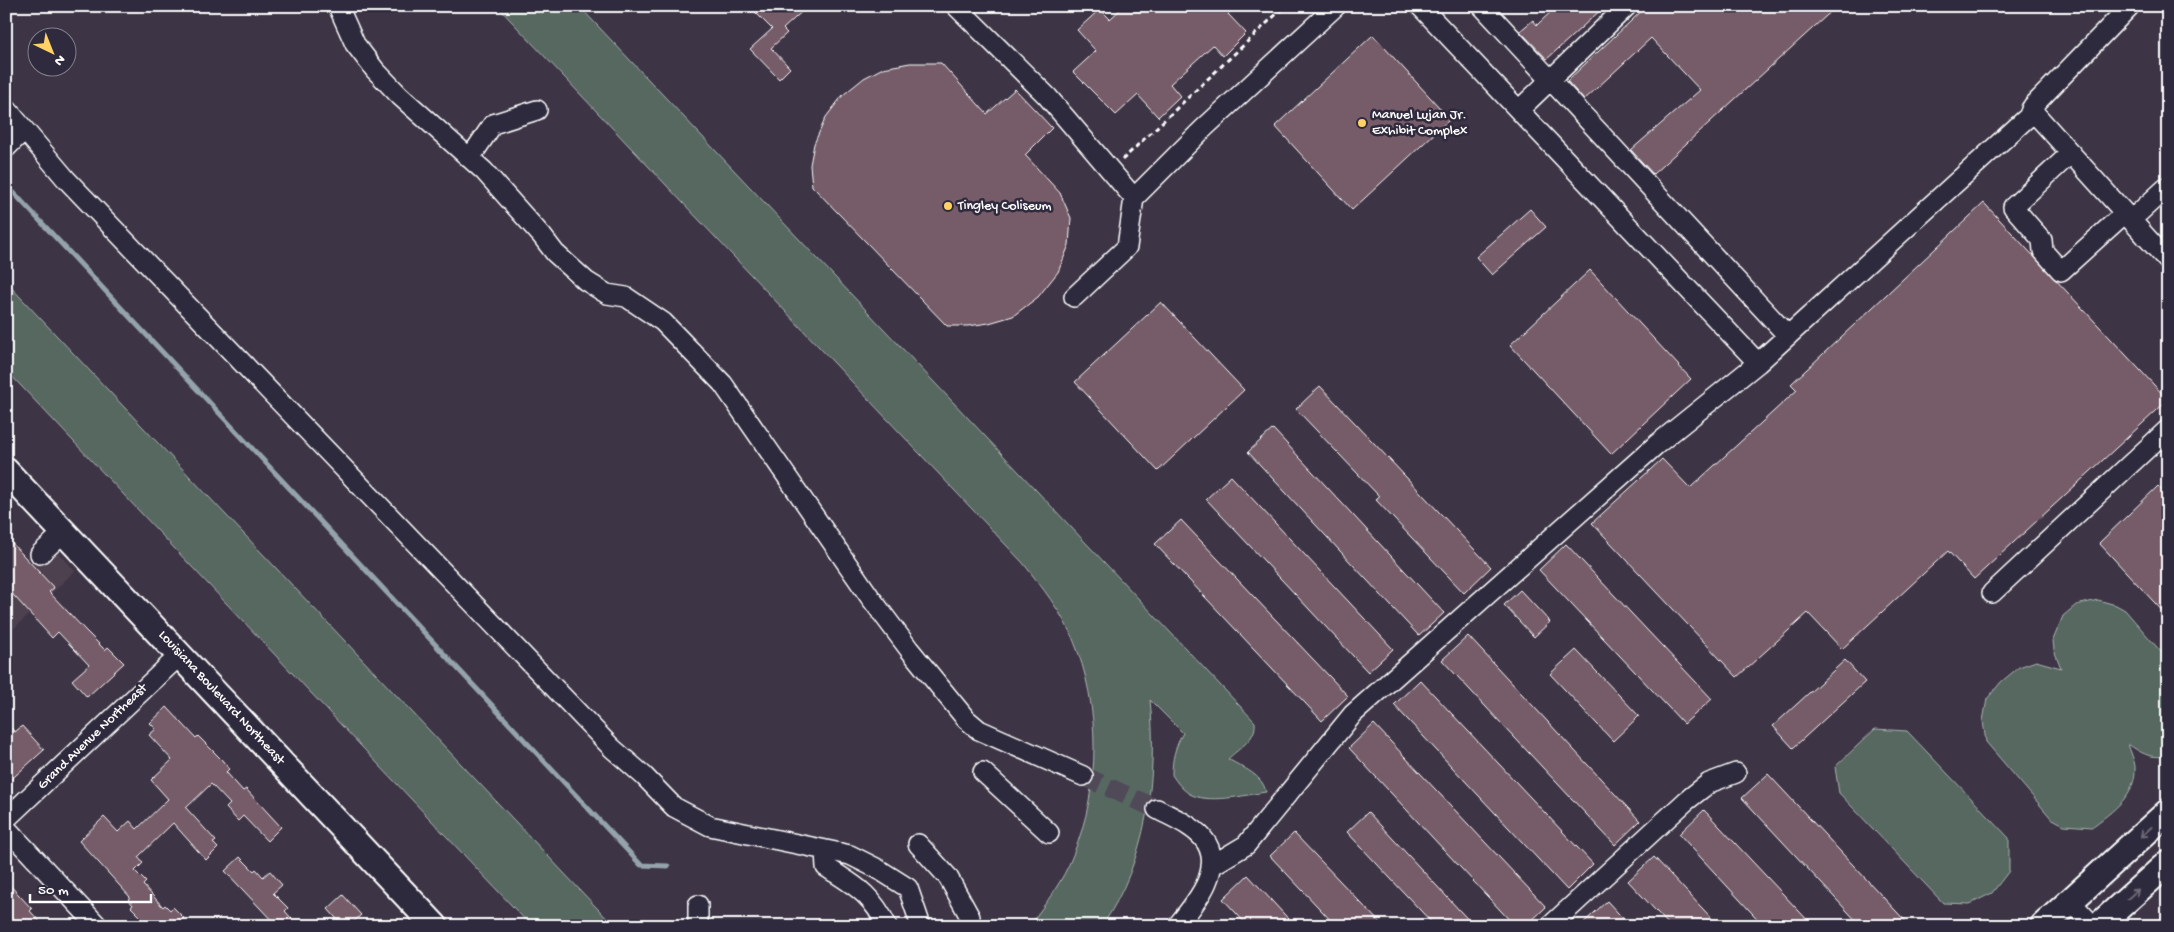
<svg xmlns="http://www.w3.org/2000/svg" width="2174" height="932" viewBox="0 0 2174 932" font-family="'Gochi Hand',sans-serif">
<rect width="100%" height="100%" fill="#3d3445"/>
<filter id="ink" filterUnits="userSpaceOnUse"><feTurbulence type="fractalNoise" baseFrequency=".02" numOctaves="2"/><feDisplacementMap in="SourceGraphic" scale="10" xChannelSelector="R" yChannelSelector="G"/><feConvolveMatrix kernelMatrix="1 2 1 2 8 2 1 2 1" color-interpolation-filters="sRGB"/></filter>
<g filter="url(#ink)">
<!-- built -->
<path fill="#4e404f" d="M52 546 75 571 6 636V589Z"/>
<!-- green -->
<path fill="#576860" stroke="#abb4b0" d="M497 6H579L1255 722C1257 739 1239 748 1228 759 1243 768 1262 774 1266 792 1245 795 1207 805 1188 793 1181 788 1176 781 1172 775 1172 759 1175 747 1183 733L1150 700C1158 777 1147 860 1102 926H1029C1046 903 1063 881 1073 855 1101 787 1101 706 1073 639 1061 611 1042 587 1023 563Z
M6 282 614 926H531L6 370Z
M2098 600 2116 605 2125 610 2168 660V755C2152 760 2141 753 2128 744 2130 751 2134 759 2135 766 2137 795 2113 811 2092 827L2064 825 2051 818 1986 742 1983 721 1987 699 2001 682 2019 667 2036 661 2061 668 2054 650 2053 640 2063 616 2076 605Z
M1875 729 1907 731 2009 838V871L1992 893 1970 904 1943 903 1839 793 1835 767Z"/>
<g fill="none" stroke-linecap="round" stroke-linejoin="round">
<!-- stream -->
<path stroke="#94a3ac" stroke-width="5" d="M14 193 641 865 668 866"/>
</g>
<!-- building -->
<path fill="#755c67" stroke="#fff" d="M749 6H808L783 29 787 33 771 48 790 68 779 79 750 49 772 29Z
M1124 6H1236L1228 14 1246 33 1223 56 1213 45 1170 84 1180 96 1158 117 1138 95 1116 115 1073 72 1096 51 1077 30 1100 9 1110 19Z
M1557 6H1605L1547 59 1520 31 1533 20 1537 25Z
M1647 6H1837L1653 174 1631 150 1700 90 1651 38 1584 100 1567 81Z
M1373 35 1450 119 1352 210 1275 126Z
M910 63H941L987 114 1015 89 1052 128 1025 155 1060 193 1071 218 1069 245 1058 272 1038 297 1013 316 989 323 968 326H947L812 186 810 165 814 144 826 117 843 95 864 78 883 68Z
M1984 203 2168 400 1974 579 1948 551 1842 649 1808 613 1737 677 1592 523 1662 459 1690 488 1797 390 1791 384Z
M1530 209 1546 227 1492 275 1476 257Z
M1590 270 1691 379 1611 454 1510 345Z
M1161 302 1244 390 1158 471 1075 382Z
M1320 386 1491 567 1464 593 1376 500 1379 496 1296 409Z
M1273 429 1444 613 1419 636 1248 452Z
M1231 476 1393 649 1368 672 1206 499Z
M2158 486 2168 496V617L2099 543Z
M1181 520 1348 696 1322 721 1155 544Z
M6 537 54 588 49 592 85 630 105 650 108 647 124 663 87 697 72 680 89 665 58 632 52 638 6 587Z
M1566 544 1712 699 1684 724 1539 570Z
M1520 590 1550 622 1534 637 1504 605Z
M1468 636 1640 821 1615 845 1442 660Z
M1576 650 1639 716 1613 741 1550 674Z
M1845 660 1865 682 1793 748 1773 726Z
M1420 680 1593 864 1567 890 1394 705Z
M167 707 196 738 198 736 222 760 229 769 226 772 243 791 246 789 281 827 267 841 243 816 238 821 226 808 230 804 211 784 186 808 216 841 213 843 218 848 206 860 173 823 138 857 143 863 135 871 146 882 143 885 163 907 165 905 170 910 173 907 184 918 175 926H150L131 907 133 905 128 899 130 897 79 841 104 817 118 832 130 821 137 829 168 799 151 780 172 760 149 735 156 729 150 723Z
M6 723 15 732 22 726 44 750 6 784Z
M1374 724 1546 907 1526 926H1515L1349 748Z
M1768 774 1910 926H1861L1742 798Z
M1704 810 1813 926H1764L1679 834Z
M1368 812 1474 926H1435L1347 832Z
M1294 833 1383 926H1336L1270 856Z
M240 857 254 871 256 869 263 877 270 871 282 885 273 893 288 908 285 911 298 926H277L225 871Z
M1654 857 1719 926H1670L1628 881Z
M1248 875 1295 926H1248L1223 899Z
M6 881 32 909 30 911 44 926H6Z
M343 895 361 915 349 926H343L328 909Z
M1607 901 1630 926H1580Z"/>
<g fill="none" stroke-linecap="round" stroke-linejoin="round">
<!-- minor-tunnel -->
<path stroke="#504858" stroke-width="19" stroke-dasharray="19 9" stroke-linecap="butt" d="M1083 776 1157 809"/>
<!-- minor casing -->
<g stroke="#fff" stroke-width="22">
<path id="minor" d="M338 6 355 44 375 70 400 96 484 171 542 236 555 253 586 281 607 294 626 297 663 322 723 384 870 597 909 649 966 719 979 730 1083 776
M956 6 1047 96 1134 198 1203 129 1336 6
M1420 6 1758 363
M1482 6 1788 336
M6 108 66 179 612 748 644 776 674 807 710 826 850 855 878 869 908 888 921 926
M2031 109 2168 261
M1519 110 1627 6
M6 148 24 130
M2071 153 2013 207 2042 240 2043 251 2061 271 2125 213
M470 158 493 124 537 110
M2131 220 2168 186
M1074 297 1127 247 1134 198
M40 554 64 532
M1992 593 2168 429
M983 772 1049 833
M1157 809C1172 817 1190 824 1202 837 1228 866 1195 904 1177 926
M6 819 180 655
M6 828 98 926
M918 844 948 877 970 917
M825 851 826 867C855 886 871 893 887 926
M1211 866 1246 845 1353 714 1656 445 1758 363 2028 117 2033 106 2130 6
M2070 901 2093 926
M698 905V926
M1550 926 1686 801 1709 783 1736 773"/>
</g>
<!-- major casing -->
<g stroke="#fff" stroke-width="29">
<path id="major" d="M6 471 435 926
M2043 926 2168 812
M2098 926 2168 863"/>
</g>
<!-- path -->
<path stroke="#fff" stroke-width="3" stroke-dasharray="5 4" stroke-linecap="butt" d="M1122 160 1285 6"/>
<!-- minor -->
<use href="#minor" stroke="#2f2a3d" stroke-width="19"/>
<!-- major -->
<use href="#major" stroke="#2f2a3d" stroke-width="25"/>
</g>
<!-- one-way arrows -->
<defs><path id="oneway-shaft" d="M-6 0H5M1.5-3L5.5 0L1.5 3" fill="none" stroke-width="1.6" stroke-linecap="round" stroke-linejoin="round" transform="scale(1.25)"/></defs>
<g stroke="#6d6a77">
<use href="#oneway-shaft" transform="translate(2146 832) rotate(138)"/>
<use href="#oneway-shaft" transform="translate(2133 894) rotate(-42)"/>
</g>
</g>
<!-- markers -->
<g fill="#ffd166" stroke="#2f2a3d" stroke-width="2">
<circle cx="1362" cy="123" r="5"/>
<circle cx="948" cy="206" r="5"/>
</g>
<g text-anchor="middle" dominant-baseline="central" stroke-width="5" stroke-linejoin="round" paint-order="stroke">
<!-- poi labels -->
<g font-size="14" fill="#fff" stroke="#2f2a3d" text-anchor="start">
<text x="1372" y="115">Manuel Lujan Jr.<tspan x="1372" dy="16">Exhibit Complex</tspan></text>
<text x="958" y="206">Tingley Coliseum</text>
</g>
<!-- street labels -->
<g font-size="14" fill="#fff" stroke="#2f2a3d">
<text transform="translate(221 698) rotate(47)">Louisiana Boulevard Northeast</text>
<text transform="translate(93 737) rotate(-44)">Grand Avenue Northeast</text>
</g>
</g>
<!-- margin -->
<rect width="2174" height="932" fill="none" stroke="#2f2a3d" stroke-width="25"/>
<rect x="12" y="12" width="2149" height="907" fill="none" stroke="#fff" stroke-width="2" filter="url(#ink)"/>
<!-- north arrow -->
<g transform="translate(52 52) rotate(137)"><circle r="24" fill="#2f2a3d" stroke="#827f8b"/>
<path d="M0-4L9 19L0 12L-9 19Z" fill="#ffd166"/>
<text y="-8" font-size="14" font-weight="bold" text-anchor="middle" fill="#ffffff">N</text>
</g>
<!-- scale -->
<path d="M30 894v8h121v-8" fill="none" stroke="#ffffff" stroke-width="2.5"/>
<text x="38" y="894" font-size="15" fill="#ffffff" stroke="#2f2a3d" stroke-width="4" paint-order="stroke">50 m</text>
</svg>
